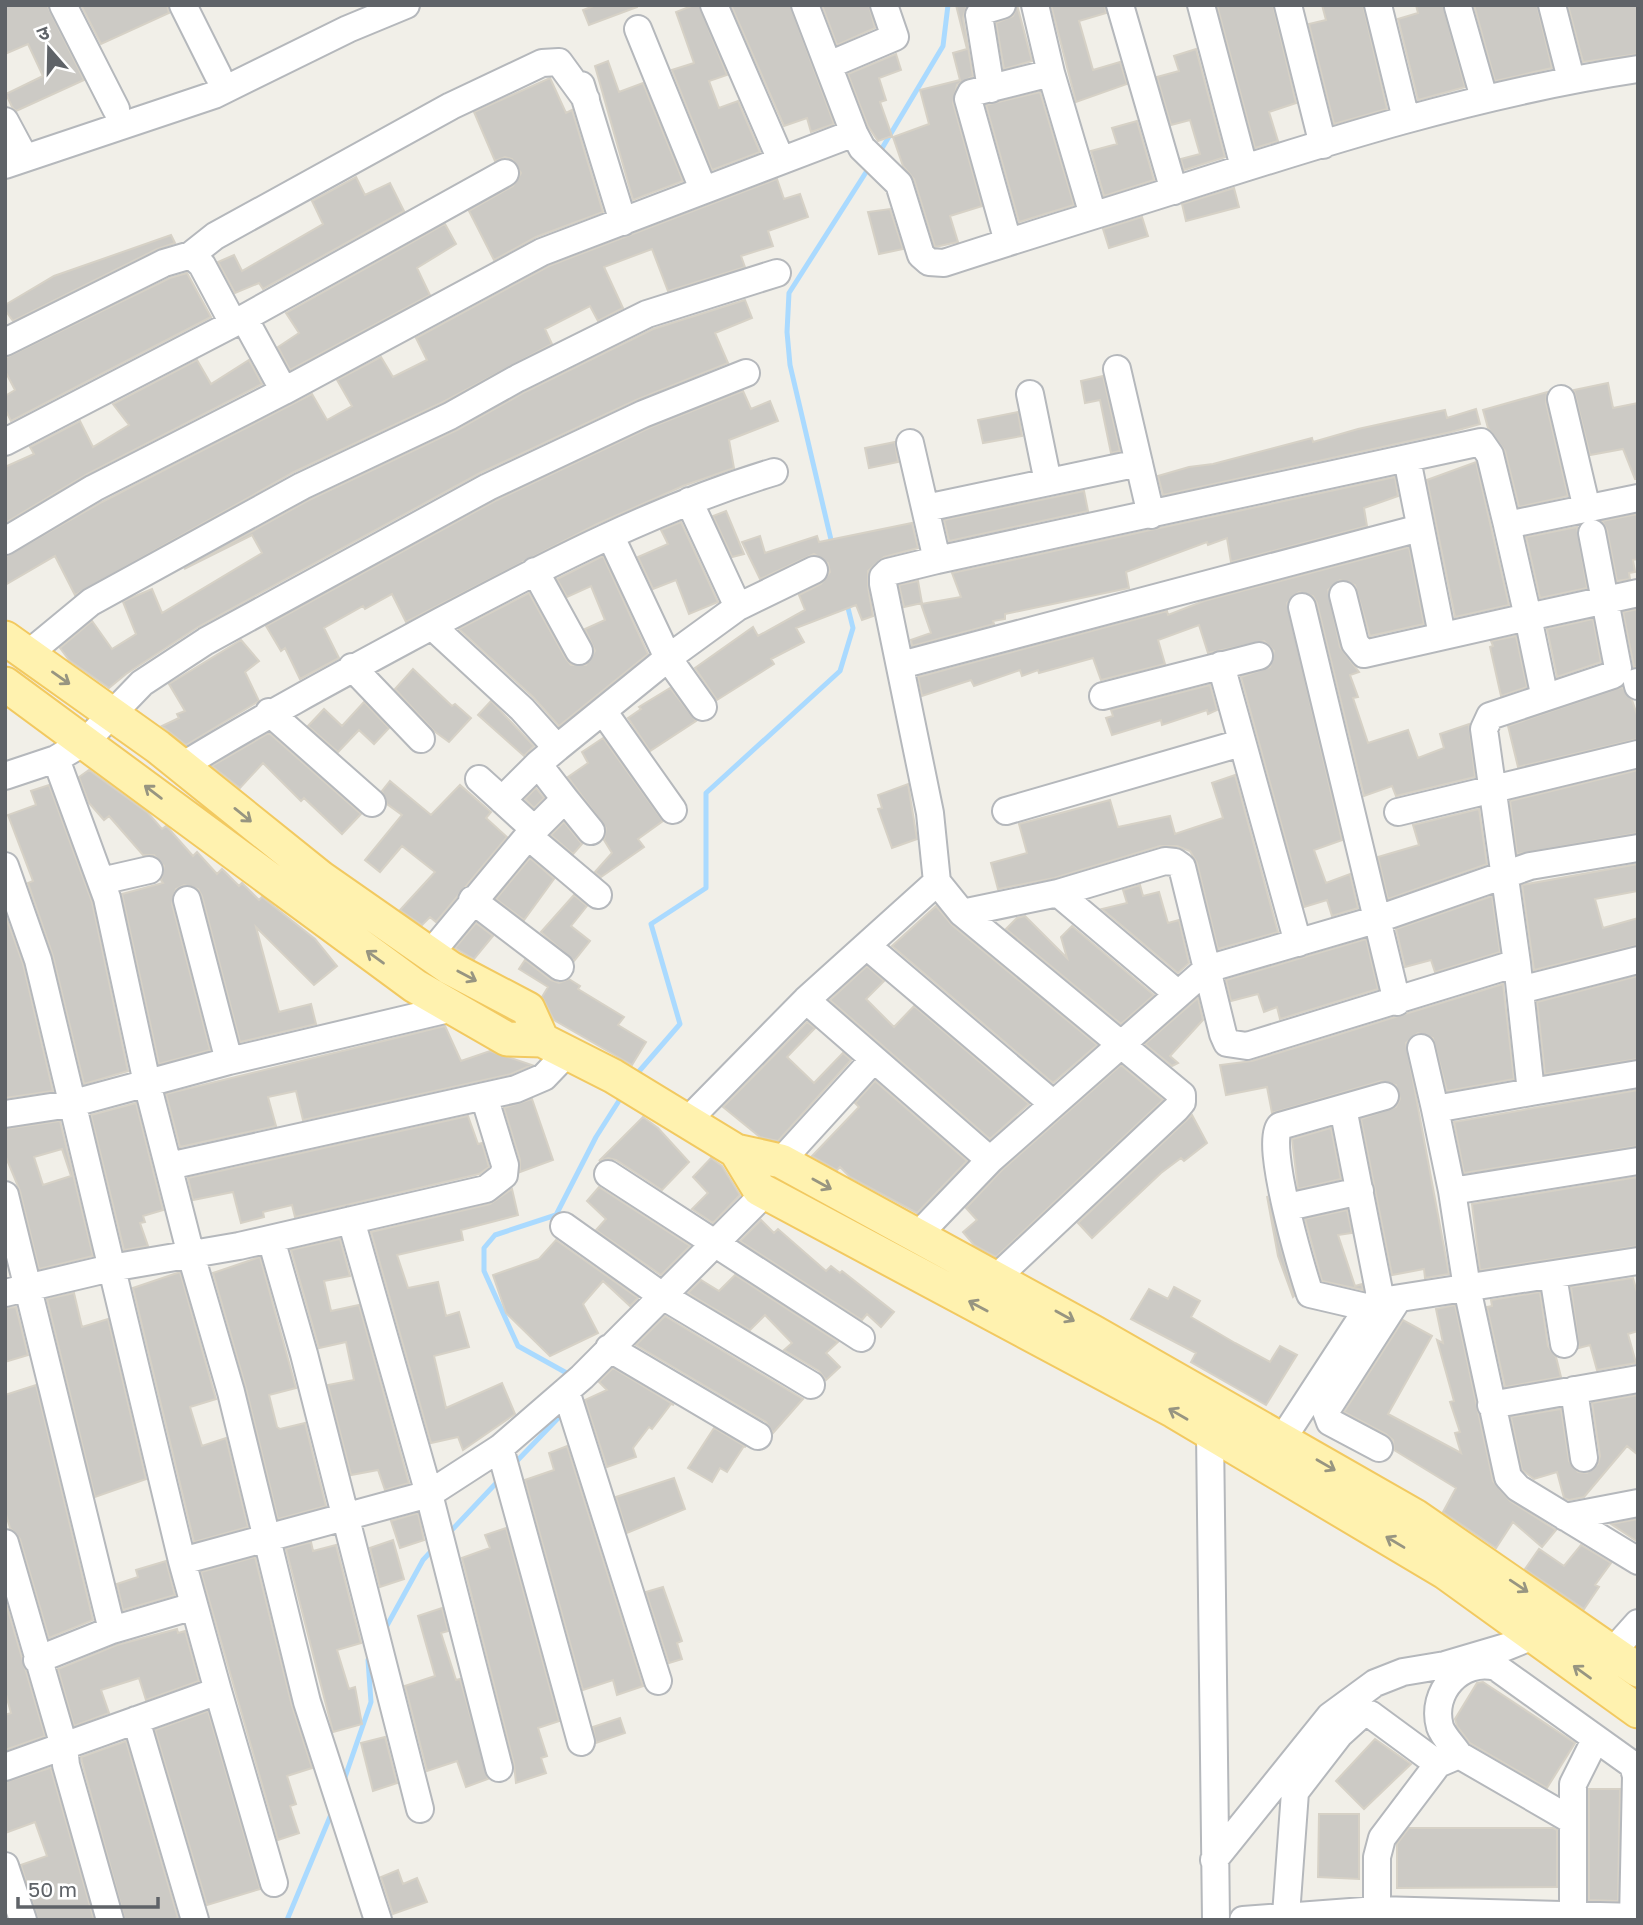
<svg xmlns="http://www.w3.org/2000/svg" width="1643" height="1925" viewBox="0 0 1643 1925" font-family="'Golos Text','Noto Sans Devanagari',sans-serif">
<rect width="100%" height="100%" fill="#f1efe8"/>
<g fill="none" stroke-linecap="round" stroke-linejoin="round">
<!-- stream -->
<path stroke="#aadaff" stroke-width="5" d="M878 155 943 46 948 5
M832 544 790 365 787 332 789 293 870 166
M635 1076 680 1024 651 924 706 888V793L840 671 853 628 847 604
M572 1376 518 1346 484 1271V1248L495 1235 556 1215 596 1137 622 1096
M514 1464 565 1411
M449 1533 500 1479
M384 1631 423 1560 435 1547
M343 1783 371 1702 368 1660 370 1655
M287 1920 332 1812"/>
</g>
<!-- building -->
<path fill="#cccac5" stroke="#d6d1c6" stroke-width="2" fill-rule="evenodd" d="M5 5H47L84 80 16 111 12 107 6 94 43 76 28 44 5 54Z
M81 5H167L169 13 101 44Z
M596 5H637V7L589 25 583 10Z
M694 5H699L727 75 709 81 719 108 738 101 760 152 712 170 672 70 694 63 676 12Z
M731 5H790L834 124 811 132 807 118 784 126Z
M822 5H869L875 28 837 45Z
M956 5H967L963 18 973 76 957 85 953 103 982 206 950 216 958 242 935 247 914 179 903 166 893 137 929 124 920 90 960 80 953 53 967 49Z
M1017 5 1032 61 1004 69 996 23 1013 16Z
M1051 5H1105L1106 13 1079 21 1093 70 1120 62 1127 84 1076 102Z
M1217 5H1273L1296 103 1269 112 1278 141 1255 148Z
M1322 5H1363L1387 109 1334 124 1309 24 1326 20Z
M1416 5H1443L1465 87 1418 100 1398 19 1418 13Z
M1474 5H1537L1552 68 1495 81Z
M1568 5H1638V54L1583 62Z
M1196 49 1225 157 1184 170 1181 159 1200 154 1190 120 1171 125 1157 77 1179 71 1174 56Z
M896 54 901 70 879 78 886 100 880 102 892 136 878 141 868 126 848 74Z
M608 61 619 92 643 83 683 181 633 200 595 66Z
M550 78 566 113 572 110 603 212 536 237 494 260 469 211 513 186 521 173 512 159 505 157 495 161 474 112Z
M1040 92 1074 205 1019 222 986 105Z
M1137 121 1154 180 1104 196 1091 151 1117 144 1112 128Z
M356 177 365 195 390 183 404 211 263 289 259 283 235 293 218 262 234 255 242 271 323 224 312 201Z
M777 179 784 199 800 194 808 217 768 231 773 246 741 256 745 267 668 291 652 249 604 267 623 308 598 321 590 306 545 329 552 344 443 402 294 472 75 595 55 556 5 585V557L102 502 312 394 327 420 352 406 337 380 381 357 393 377 427 360 416 338 549 266Z
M1234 188 1239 207 1186 221 1182 204Z
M890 209 903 249 879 254 868 212Z
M1142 217 1148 236 1109 248 1103 229Z
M445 224 456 244 417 268 430 295 290 370 278 347 299 333 286 313Z
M171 235 175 243 157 249 13 321 5 310V305L54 276Z
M187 273 211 317 11 421 5 409V396L15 390 5 371V358L170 278Z
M745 300 752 318 715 333 728 363 636 400 480 473 198 627 126 674 109 688 69 660 60 648 92 621 112 649 136 634 123 602 126 600 152 589 162 613 262 553 252 535 184 569 309 500 457 430 525 392 653 329Z
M197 360 211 384 249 360 262 384 87 474 5 523V467L34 454 30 447 80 421 93 447 129 425 113 404Z
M1103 376 1120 451 1111 453 1100 400 1085 403 1081 381Z
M1608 383 1613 408 1638 403V479H1635L1623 449 1590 455 1574 390Z
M743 391 751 409 770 401 778 421 729 440 734 468 683 486 597 524 406 622 392 594 365 609 363 606 324 628 339 658 300 679 285 648 281 651 266 626 495 501 649 428Z
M1547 392 1546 403 1568 496 1519 507 1505 451 1488 428 1483 410Z
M1476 409 1480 424 1451 432 1163 495 1158 476 1189 467 1213 464 1312 438 1313 442 1358 429 1445 410 1447 418Z
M1018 412 1022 436 983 443 978 420Z
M895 442 898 462 869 468 865 448Z
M1476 462 1509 605 1455 617 1427 480Z
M1395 477 1398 496 1364 508 1367 526 1231 562 1227 538 1208 545 1207 542 1126 572 1129 588 1005 614V619L993 621 994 624 912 646 911 640 931 633 921 604 961 597 952 573Z
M1084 491 1088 511 949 541 944 520Z
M726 511 744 554 732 557 713 516Z
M1638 514V559L1633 560 1635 572 1629 573 1630 579 1617 581 1607 530 1602 521Z
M681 522 718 602 689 614 676 580 653 589 638 557 668 544 661 530Z
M912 523 918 548 884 557 868 571V587L873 616 862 620 856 605 796 628 804 642 771 659 774 664 717 700 695 668 753 627 758 636 805 610 799 595 821 584 830 572 828 563 814 554 760 579 742 542 760 536 765 553 817 536 819 542Z
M1577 527 1587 588 1540 598 1526 537Z
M1409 547 1424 624 1370 636 1355 585 1340 580 1328 590 1340 647 1359 672 1350 675 1358 697 1353 698 1368 743 1408 730 1418 758 1444 748 1440 734 1469 724 1475 777 1396 796 1392 786 1364 796 1317 603 1313 596 1299 592 1287 603 1342 840 1314 850 1326 883 1350 874 1358 908 1332 916 1327 900 1304 907 1241 677 1270 667 1274 651 1264 641 1208 653 1199 625 1158 640 1165 664 1101 680 1093 658 1039 673 1038 670 1022 676 1020 670 974 686 971 680 922 696 918 677 1167 611 1168 615 1204 601Z
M603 556 648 654 559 726 533 697 459 629 529 593 566 659 571 665H586L595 651 585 629 605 620 591 586 567 597 557 579Z
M918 581 922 603 904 607 899 585Z
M1638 609V667H1634L1623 612Z
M1593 619 1601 662 1557 677 1547 629Z
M1516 636 1527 687 1501 696 1490 647 1493 646 1491 641Z
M241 640 259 661 245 672 259 701 186 745 162 726 179 718 177 714 185 711 169 684Z
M413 669 452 706 455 704 471 718 449 742 434 731 395 689Z
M1210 685 1217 710 1208 714 1207 710 1162 725 1161 720 1112 735 1106 718 1113 716 1111 710Z
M1622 687 1632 700 1638 718V739L1518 767 1508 726Z
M670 688 696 721 650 751 628 718 641 709 639 707Z
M491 701 534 746 524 756 478 715Z
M364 702 389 728 374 744 359 730 338 752 308 726 324 709 342 726Z
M269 733 361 814 342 834 304 798 301 801 263 763 240 788 212 766Z
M603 738 663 821 638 839 644 847 601 877 595 872 612 853 604 840 606 828 568 777 588 763 582 752Z
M89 770 148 813 162 829 166 826 169 829 193 856 197 852 217 874 222 869 239 886 242 883 259 900 262 897 315 939 337 966 314 985 256 927 279 1012 311 1004 316 1024 240 1042 202 896 198 889 184 885 176 889 172 904 210 1050 159 1064 122 894 163 883 161 880 164 866 154 855H143L109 816 104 820 89 803 79 777Z
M1638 770V833L1517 854 1510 801Z
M1235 775 1278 932 1218 949 1197 863 1190 851 1177 846H1160L1054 878 998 889 991 863 1027 853 1019 824 1110 800 1118 827 1170 816 1175 834 1223 818 1212 783Z
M390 781 431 815 460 785 491 812 486 818 507 837 436 922 430 917 422 925 400 910 435 872 402 846 380 872 365 860 402 815 387 804 382 791Z
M908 784 917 839 892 848 878 809 882 808 878 795Z
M49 785 92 902 128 1071 84 1084 53 956 28 883 33 881 8 815 36 805 31 791Z
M536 788 544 798 534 808 525 799Z
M1479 809 1487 864 1388 899 1378 857 1419 845 1413 825Z
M564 822 582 844 573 854 551 835Z
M530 858 554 879 524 920 496 899Z
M1638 864V891L1595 899 1603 928 1638 918V945L1534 970 1522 885Z
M1140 885 1143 896 1159 892 1168 923 1179 920 1189 963 1178 973 1102 909 1127 903 1123 890Z
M574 895 587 906 571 926 590 941 574 961 541 932Z
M1492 896 1500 952 1435 972 1431 960 1405 967 1396 929Z
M936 906 952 925 1097 1045 1053 1083 892 946Z
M5 914 23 964 53 1091 5 1098Z
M1025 916 1067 958 1061 937 1072 926 1154 995 1121 1024 1006 929 1017 918Z
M476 923 493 936 474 959 455 948Z
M1366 939 1378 989 1280 1019 1277 1007 1264 1012 1258 994 1231 1001 1226 980Z
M525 960 551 980 559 983 569 979 580 986 578 989 624 1017 618 1025 646 1042 632 1065 554 1020 542 997 548 987 519 969Z
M867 966 884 981 866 999 894 1027 914 1006 1029 1104 990 1139 830 1000Z
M1638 976V1059L1545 1074 1537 1002Z
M1503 984 1514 1079 1447 1091 1433 1038 1418 1033 1406 1043 1449 1274 1425 1278 1424 1269 1392 1275 1361 1119 1396 1107 1400 1099 1396 1085 1381 1081 1272 1113 1267 1087 1226 1095 1220 1065 1252 1061Z
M1198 998 1203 1020 1170 1056 1178 1063 1172 1066 1145 1044Z
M807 1022 815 1028 787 1057 814 1083 843 1053 851 1060 778 1141 760 1137 723 1107Z
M445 1026 461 1061 490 1051 532 1065 511 1074 303 1120 296 1091 268 1097 276 1126 180 1147 166 1094Z
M1121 1065 1163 1100 996 1257 974 1245 963 1232 977 1220 966 1208 1001 1171Z
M875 1081 967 1161 917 1213 850 1177 840 1167 837 1170 812 1156 859 1107 855 1103Z
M1638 1090V1146L1464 1173 1454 1122Z
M532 1099 553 1160 520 1172V1160L504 1108Z
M136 1103 163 1210 143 1216 145 1222 140 1223 148 1246 124 1250 91 1115Z
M1192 1115 1207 1143 1184 1161 1181 1158 1161 1173 1092 1238 1078 1223Z
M468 1116 478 1144 482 1143 489 1167 479 1174 295 1217 292 1205 263 1212 264 1217 241 1223 233 1192 193 1200 188 1178Z
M643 1117 658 1128 689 1162 662 1190 616 1160 608 1158 599 1161Z
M60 1121 93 1256 39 1269 20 1191 5 1155V1129ZM62 1149 71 1176 43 1185 34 1157Z
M1331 1128 1341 1179 1298 1189 1292 1139Z
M711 1158 722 1166 740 1195 713 1223 692 1209 708 1193 693 1177Z
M1638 1177V1246L1480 1270 1472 1204Z
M599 1187 690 1246 661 1275 596 1230 606 1219 587 1201Z
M512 1189 518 1215 461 1230 463 1240 397 1255 408 1288 438 1282 446 1316 459 1312 469 1347 434 1356 446 1408 502 1383 515 1414 463 1450 458 1437 431 1443 371 1232 490 1204Z
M1267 1196 1294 1296 1293 1297 1278 1256Z
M1347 1210 1352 1233 1338 1235 1355 1286 1362 1284 1363 1290 1322 1281 1305 1219Z
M761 1220 774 1233 778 1229 826 1271 831 1266 840 1273 842 1271 894 1312 881 1327 867 1314 862 1320 740 1241Z
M340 1239 350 1276 324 1281 331 1311 359 1305 409 1483 385 1490 378 1470 351 1475 328 1385 354 1380 346 1342 319 1348 291 1250Z
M556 1240 638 1298 630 1306 603 1281 583 1304 598 1333 550 1356 506 1313 493 1275 539 1259Z
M260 1257 296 1388 269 1395 277 1427 280 1429 305 1423 326 1506 278 1519 246 1388 213 1273Z
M180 1272 216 1399 190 1407 202 1446 226 1438 248 1527 194 1542 133 1288Z
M735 1275 838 1342 826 1353 840 1367 826 1380 819 1371 784 1350 792 1343 765 1315 750 1330 688 1293 701 1280 719 1291Z
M1633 1278 1638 1296V1331L1628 1334 1636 1363 1597 1370 1590 1345 1579 1348 1571 1287Z
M1174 1287 1200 1301 1191 1317 1235 1343 1270 1362 1280 1346 1297 1355 1266 1405 1191 1362 1196 1353 1131 1319 1149 1289 1168 1299Z
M1540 1292 1548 1346 1556 1357 1561 1377 1505 1387 1487 1307 1492 1306 1491 1300Z
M74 1293 82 1327 108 1319 146 1479 95 1497 47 1299Z
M1455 1305 1493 1481 1510 1501 1556 1530 1542 1547 1513 1522 1496 1548 1443 1512 1456 1488 1394 1450 1393 1440 1386 1434 1344 1412 1403 1320 1432 1336 1388 1414 1461 1453 1455 1433 1460 1432 1450 1402 1454 1401 1437 1340 1443 1343 1436 1309Z
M16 1307 28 1355 5 1362V1308Z
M665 1316 803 1399 773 1433 766 1422 636 1345Z
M613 1368 674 1405 671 1404 652 1429 649 1427 633 1448 636 1457 607 1467 585 1400 607 1390 599 1382Z
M36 1385 93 1620 49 1638 20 1539 10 1528 5 1511V1395Z
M1638 1395V1455L1627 1446 1584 1497 1569 1500 1564 1498 1557 1472 1534 1479 1522 1470 1511 1417 1561 1409 1569 1461 1578 1472 1587 1473 1598 1464 1600 1456 1592 1403Z
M714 1428 746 1447 744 1446 727 1472 720 1468 712 1482 688 1468Z
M567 1446 643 1686 617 1695 613 1680 583 1690 525 1480 554 1470 549 1453Z
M674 1478 685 1509 627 1533 616 1497Z
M418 1513 424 1540 400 1548 391 1521Z
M1638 1519V1542L1611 1524Z
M506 1528 559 1721 538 1728 547 1756 541 1758 546 1773 516 1783 514 1764 462 1558 490 1548 485 1535Z
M393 1540 404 1579 380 1587 370 1548Z
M311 1542 313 1551 336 1545 361 1643 337 1650 349 1689 355 1687 362 1724 333 1732 286 1549Z
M1581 1545 1611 1563 1595 1585 1599 1587 1584 1609 1525 1569 1539 1549 1564 1566Z
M255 1557 292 1706 312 1768 287 1776 296 1804 290 1806 299 1833 278 1840 201 1572Z
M166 1561 175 1595 123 1610 117 1584 138 1577 136 1570Z
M663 1587 682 1641 677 1643 682 1659 669 1663 646 1592Z
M5 1600 45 1736 5 1750V1715L11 1713 5 1691Z
M442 1608 448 1631 441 1633 456 1680 460 1679 488 1779 466 1787 457 1761 427 1771 405 1686 435 1676 418 1616Z
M177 1629 178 1633 185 1631 199 1681 146 1700 139 1678 101 1690 109 1713 74 1726 58 1669 117 1645Z
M1483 1682 1575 1743 1547 1788 1470 1743 1457 1726 1455 1719 1477 1683Z
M208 1711 260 1889 207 1905 155 1730Z
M620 1718 625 1733 596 1743 593 1727Z
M385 1737 397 1783 373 1791 361 1743Z
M1375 1739 1411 1764 1364 1809 1336 1781Z
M126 1741 178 1918 172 1920H125L82 1762 81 1757Z
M50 1768 51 1769 94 1920H38L21 1865 47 1856 35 1822 5 1833V1782Z
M1589 1789H1620L1618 1901 1589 1900Z
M1319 1814H1359V1879L1318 1877Z
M1409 1828H1553L1557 1830V1887L1397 1888V1844Z
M398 1870 403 1884 417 1878 427 1902 393 1914 381 1877Z"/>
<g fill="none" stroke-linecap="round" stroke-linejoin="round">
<!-- minor casing -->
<g stroke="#b5b8bc" stroke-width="30">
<path id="minor" d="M63 5 116 109
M183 5 218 75
M714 5 781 160
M805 5 854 133 862 148 899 184 921 255 929 262 944 263C1020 238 1096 215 1172 191 1325 142 1478 93 1638 69
M1035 5 1051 73 1093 215
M1120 5 1174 191
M1201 5 1244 167
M1288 5 1323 145
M1378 5 1406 119
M1552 5 1571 79
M1458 7 1484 98
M638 29 703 189
M829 65 895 37 884 5
M581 85 623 222
M991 89 979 15 982 11 1002 5
M5 121 20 149
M5 165 214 95 348 29 406 5
M1008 242 968 99 971 93 1051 73
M191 255 215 236 451 106 542 63 559 62 586 99
M244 318 284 391
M5 342 164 263 191 255 202 265 233 323
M1117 369 1151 515
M1030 394 1048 482
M1561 399 1587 509
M5 442 244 318 505 173
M910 443 937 560 1481 442 1490 455 1507 525 1638 498
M1407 459 1442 635
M926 508 1139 463
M1507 525 1528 617 1638 593
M1592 533 1618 668 1613 675 1490 716 1484 729 1517 963 1531 1092 1638 1074
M611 537 668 658 703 707
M5 541 94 488 284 391 542 252 854 133
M937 560 888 572 883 577V584L930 813 937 882 962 913 1058 893 1178 994
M535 571 579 651
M1343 595 1355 643 1364 654 1528 617 1543 689
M738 607 814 570
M1302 607 1397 1002
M432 626 522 709 557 748 538 764 565 799 528 836 598 895
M28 654 91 602 302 486 450 416 518 378 647 314 777 273
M901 665 1420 528
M1221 665 1298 943
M352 667 421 739
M1637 682 1638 686
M1103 696 1259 656
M603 711 673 810
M269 712 372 803
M557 748 668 658 738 607 689 501
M56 759 107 898 147 1083 191 1255 231 1392 307 1702 378 1920
M182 766C267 714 354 668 441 621 548 564 658 507 774 472
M5 776 56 759 86 741 142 683 206 641 488 487 643 414 746 373
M479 779 534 829
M565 799 591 831
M502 800 538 764
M1006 811 1241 743
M1398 812 1638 754
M5 866 38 960 182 1561 218 1691 5 1767
M101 881 149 870
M1058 893 1165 861 1175 862 1182 867 1223 1034 1227 1043 1247 1046 1517 963
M187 900 229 1061
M472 900 560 967
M962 913 1182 1095V1102L1176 1109 995 1279
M867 946 1052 1103
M430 954 528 836
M1520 990 1638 960
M806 1000 990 1160
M1421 1048 1435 1109
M1531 1092 1435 1109 1452 1191 1638 1161
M1343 1108 1381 1301
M5 1114 70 1104 229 1061 453 1008
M688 1120 806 1000 937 882
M781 1161 874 1059
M169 1166 516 1089 544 1077 567 1053
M608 1174 861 1338
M1452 1191 1467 1288 1508 1477 1518 1488 1638 1561
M5 1195 112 1630 37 1660
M1288 1207 1360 1191
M351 1220 429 1494 499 1768
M564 1226 661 1295 811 1385
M917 1236 990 1160 1207 969 1375 920 1530 866 1638 848
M271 1239 304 1354 420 1809
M1553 1275 1564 1344
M5 1293 111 1268 239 1246 486 1189 504 1175 505 1165 484 1096
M1370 1308 1310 1294C1301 1268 1264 1141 1280 1126L1385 1096
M609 1348 758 1436
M1574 1390 1584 1458
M566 1391 658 1681
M1491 1405 1638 1379
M500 1448 581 1742
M1379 1448 1330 1422 1326 1411 1398 1299
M1272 1455 1360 1320 1370 1308 1381 1301 1638 1261
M1565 1517 1638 1503
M5 1543 64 1746 66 1765 110 1920
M182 1561 429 1494 500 1448 582 1377 766 1192
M112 1630 194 1606
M1612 1652 1638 1623
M218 1691 274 1883
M136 1720 195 1920
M1459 1755C1454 1747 1443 1736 1440 1727 1430 1692 1461 1658 1496 1667L1633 1765 1636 1776 1633 1920
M1214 1860 1330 1716 1375 1683 1403 1672 1445 1665 1506 1647 1533 1636
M5 1866 23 1920
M1377 1910V1857L1382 1838 1438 1764 1459 1755 1573 1821
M1286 1915 1295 1792 1339 1735 1361 1715 1370 1714 1438 1764
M1573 1915V1784L1595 1740
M1216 1920 1210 1433 1219 1421
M1243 1920 1377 1910 1638 1917"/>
</g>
<!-- major casing -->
<g stroke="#f2c960" stroke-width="37">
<path id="major" d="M5 638 158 747 321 878 450 968 528 1009 542 1040
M5 684 415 986 507 1039 542 1040 613 1076 736 1151 781 1161 1093 1332 1415 1516 1638 1670
M736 1151 759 1189 1174 1411 1445 1572 1638 1711"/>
</g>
<!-- minor -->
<use href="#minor" stroke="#fff" stroke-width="26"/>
<!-- major -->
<use href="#major" stroke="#fff2af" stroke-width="33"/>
</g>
<!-- one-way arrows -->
<defs><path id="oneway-shaft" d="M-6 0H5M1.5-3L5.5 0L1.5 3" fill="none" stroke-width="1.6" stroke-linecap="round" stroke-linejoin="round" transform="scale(1.75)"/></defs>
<g stroke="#979581">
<use href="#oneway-shaft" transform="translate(61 678) rotate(35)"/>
<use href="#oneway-shaft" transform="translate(153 792) rotate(-143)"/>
<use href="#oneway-shaft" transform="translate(243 815) rotate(39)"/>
<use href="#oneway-shaft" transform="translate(375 957) rotate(-144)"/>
<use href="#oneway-shaft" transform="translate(467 976) rotate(28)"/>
<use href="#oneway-shaft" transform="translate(822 1184) rotate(29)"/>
<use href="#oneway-shaft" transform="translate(978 1306) rotate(-152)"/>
<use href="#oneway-shaft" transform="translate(1065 1316) rotate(29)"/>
<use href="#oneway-shaft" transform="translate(1178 1414) rotate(-150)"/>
<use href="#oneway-shaft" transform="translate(1326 1465) rotate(30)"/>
<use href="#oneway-shaft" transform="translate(1395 1542) rotate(-149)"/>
<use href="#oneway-shaft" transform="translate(1519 1586) rotate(34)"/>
<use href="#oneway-shaft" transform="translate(1582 1672) rotate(-144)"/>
</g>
<!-- border -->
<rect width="1643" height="1925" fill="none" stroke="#5f6368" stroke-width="14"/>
<!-- north arrow -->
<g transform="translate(49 49) rotate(340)" stroke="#ffffff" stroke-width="5" paint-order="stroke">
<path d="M0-5L12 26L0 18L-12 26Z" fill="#5f6368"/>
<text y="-10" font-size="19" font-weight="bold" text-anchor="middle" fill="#5f6368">उ</text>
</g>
<!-- scale -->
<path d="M18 1897v10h140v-10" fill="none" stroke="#5f6368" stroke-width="3.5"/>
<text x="28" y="1897" font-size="21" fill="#5f6368" stroke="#ffffff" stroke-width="5" paint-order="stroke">50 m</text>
</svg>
